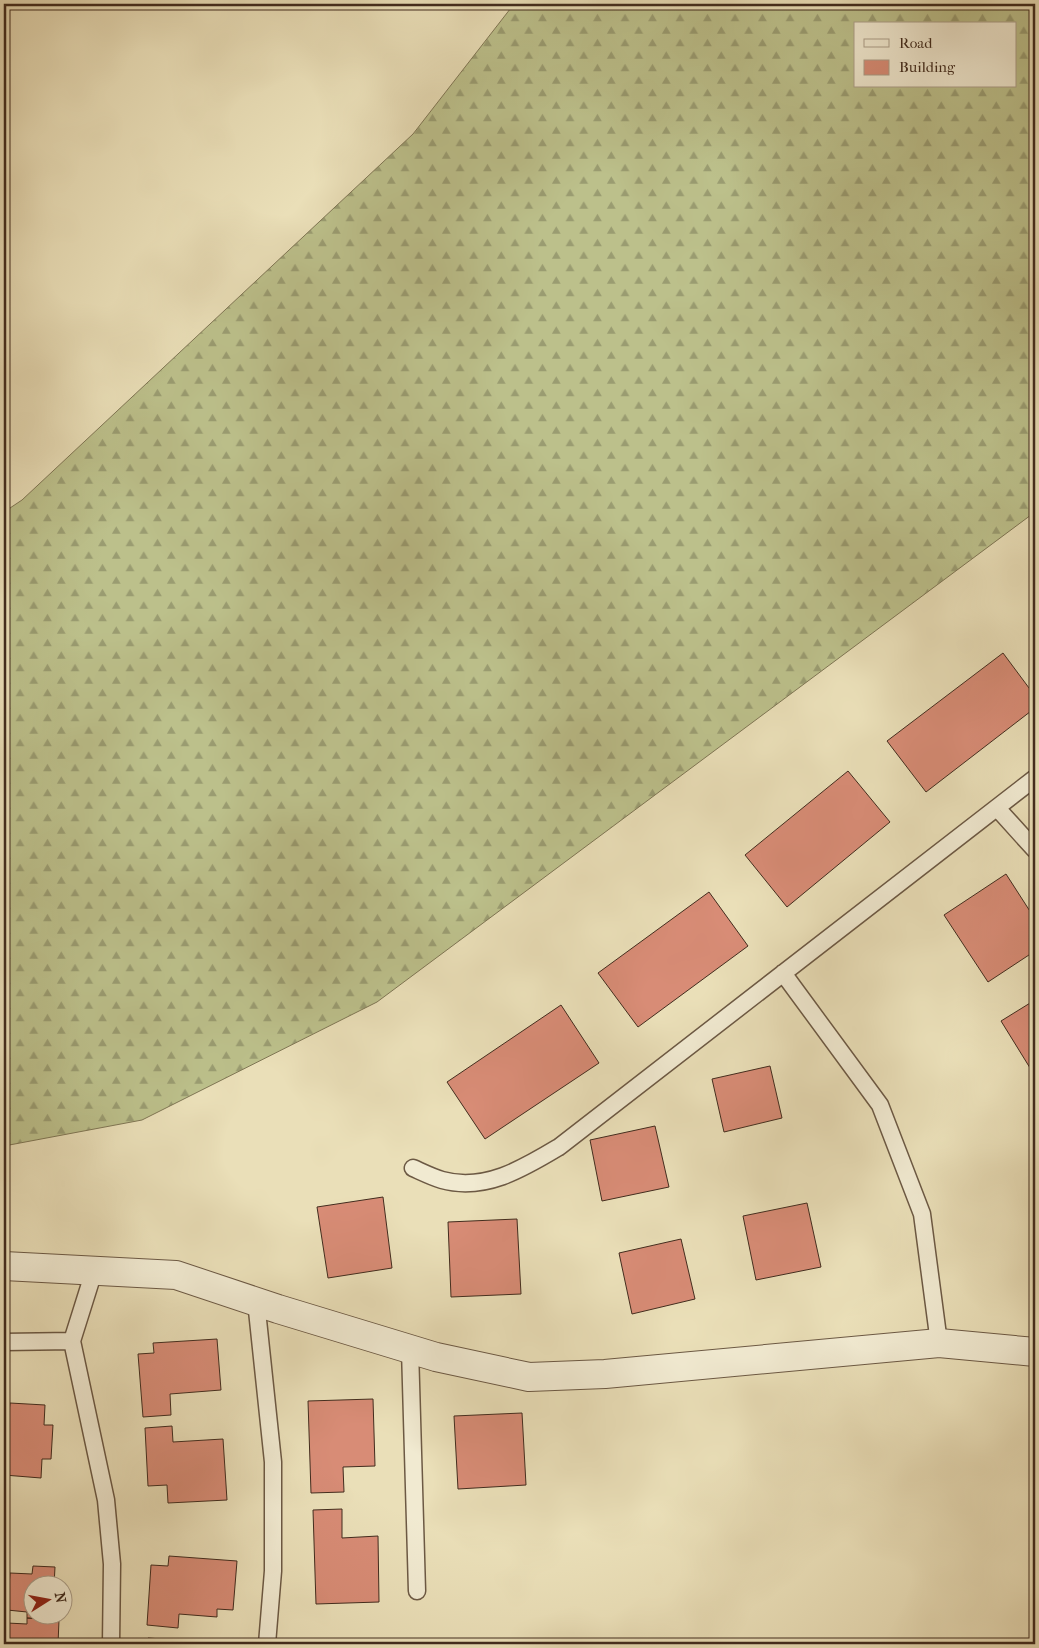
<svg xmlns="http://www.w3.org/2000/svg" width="1039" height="1648" viewBox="0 0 1039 1648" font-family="'IM FELL French Canon',serif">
<defs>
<pattern id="forest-firs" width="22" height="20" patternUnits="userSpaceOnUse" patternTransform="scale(1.25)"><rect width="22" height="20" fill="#bcc08b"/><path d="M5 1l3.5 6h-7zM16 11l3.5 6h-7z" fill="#9a9c71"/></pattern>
</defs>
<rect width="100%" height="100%" fill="#eadfb8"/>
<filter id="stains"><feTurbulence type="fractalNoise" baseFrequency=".004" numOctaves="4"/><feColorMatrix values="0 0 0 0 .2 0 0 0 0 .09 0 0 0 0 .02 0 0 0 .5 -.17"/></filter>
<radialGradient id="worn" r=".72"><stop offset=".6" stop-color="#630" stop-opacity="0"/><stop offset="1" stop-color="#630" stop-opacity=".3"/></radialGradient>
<!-- forest -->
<path fill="url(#forest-firs)" stroke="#7f7654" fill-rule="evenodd" d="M514 4H1013L1035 9V512L377 1002 142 1120 4 1146V512L22 500 413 134ZM855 24H1015V86H855Z"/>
<!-- building -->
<path fill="#d88c76" stroke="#422c1e" d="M1003 653 1035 696V708L926 792 887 741Z
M848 771 890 822 787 907 745 855Z
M1006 874 1035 919V951L988 982 944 915Z
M709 892 748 946 638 1027 598 973Z
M1035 1000V1076L1001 1021Z
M561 1005 599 1063 485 1139 447 1082Z
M770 1066 782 1118 724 1132 712 1079Z
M655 1126 669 1187 602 1201 590 1140Z
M383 1197 392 1268 328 1278 317 1207Z
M807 1203 821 1267 756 1280 743 1216Z
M517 1219 521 1294 451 1297 448 1222Z
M681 1239 695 1299 632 1314 619 1253Z
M217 1339 221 1390 170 1394 171 1415 143 1417 138 1354 154 1353 153 1343Z
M373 1399 375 1466 343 1467 344 1492 311 1493 308 1401Z
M10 1403 45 1405 44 1425H53L51 1459H42L41 1478 4 1475V1412H9Z
M522 1413 526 1485 458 1489 454 1416Z
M172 1426 173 1442 223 1439 227 1500 168 1503 167 1485 148 1486 145 1428Z
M342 1509V1538L378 1536 379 1602 316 1604 313 1510Z
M169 1556 237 1561 233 1610 217 1609V1617L179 1614 178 1628 147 1625 151 1565 168 1566Z
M33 1566 55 1567 54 1586H32V1616H60L59 1620 27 1618V1612L7 1610 10 1573 32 1574Z
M27 1618 59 1620 58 1644H5L7 1623 27 1624Z
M148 1638 176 1640V1644H147Z"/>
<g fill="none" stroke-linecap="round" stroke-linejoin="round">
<!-- lane casing -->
<g stroke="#6c5944" stroke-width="19">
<path id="lane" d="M997 808 1035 850
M783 973 880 1105 922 1214 939 1343
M413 1168C422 1172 432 1177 442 1180 485 1192 524 1168 559 1147L1035 778
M94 1271 72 1341 106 1500 112 1564 111 1644
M256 1301 273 1462V1571L267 1644
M4 1342 72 1341
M410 1349 417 1591"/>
</g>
<!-- street casing -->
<g stroke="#6c5944" stroke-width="30">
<path id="street" d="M4 1266 176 1275 278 1309 436 1357 529 1377 605 1374 939 1343 1035 1352"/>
</g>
<!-- lane -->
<use href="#lane" stroke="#f1ead1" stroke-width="16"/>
<!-- street -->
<use href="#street" stroke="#f1ead1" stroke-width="28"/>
</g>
<!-- margin -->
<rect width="1039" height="1648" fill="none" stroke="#eadfb8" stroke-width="20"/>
<rect x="5" y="5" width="1029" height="1638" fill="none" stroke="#422c1e" stroke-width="2.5"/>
<rect x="10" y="10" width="1019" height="1628" fill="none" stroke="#422c1e"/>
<!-- legend -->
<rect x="854" y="22" width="162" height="65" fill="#f1ead1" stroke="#ab9e89"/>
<rect x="864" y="39" width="25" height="8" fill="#f1ead1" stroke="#ab9e89"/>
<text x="899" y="48" font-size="15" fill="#422c1e">Road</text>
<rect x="864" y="60" width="25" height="15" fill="#d88c76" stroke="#ab9e89"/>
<text x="899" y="72" font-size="15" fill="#422c1e">Building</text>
<!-- north arrow -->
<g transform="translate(48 1600) rotate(79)"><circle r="24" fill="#f1ead1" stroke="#ab9e89"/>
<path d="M0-4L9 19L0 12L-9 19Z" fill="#8f2418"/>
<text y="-8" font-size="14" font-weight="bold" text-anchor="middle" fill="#422c1e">N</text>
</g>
<rect width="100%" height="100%" filter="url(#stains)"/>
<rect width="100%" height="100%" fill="url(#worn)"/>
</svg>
